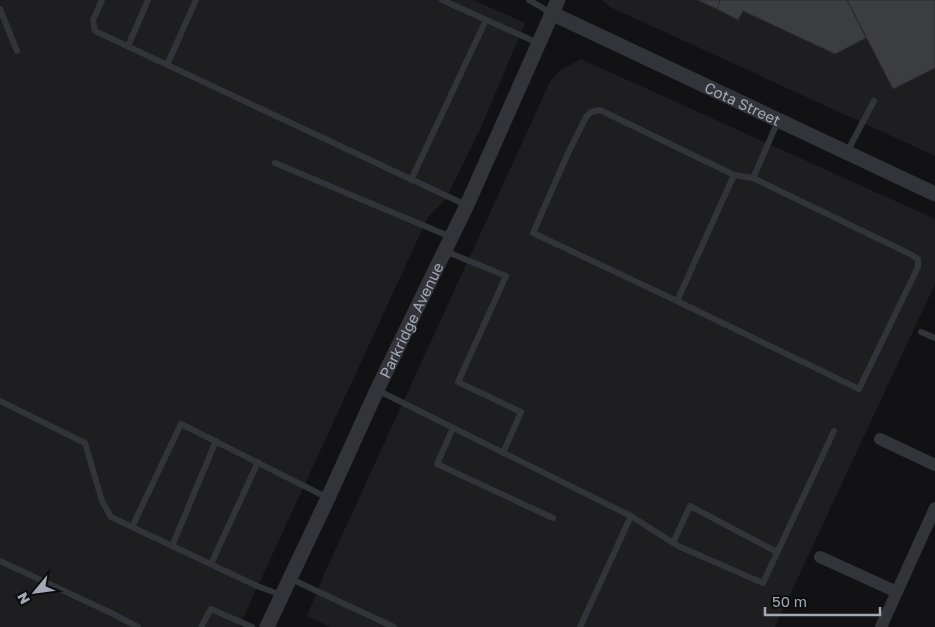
<svg xmlns="http://www.w3.org/2000/svg" width="935" height="627" viewBox="0 0 935 627" font-family="'Golos Text',sans-serif">
<rect width="100%" height="100%" fill="#121214"/>
<!-- built -->
<path fill="#1e1e21" d="M0 0H473L525 23 482 125 445 200 428 217 239 627H0Z
M602 0H935V156L610 7Z
M581 59 935 219V284L775 627H330L307 616 326 570 550 82 559 71Z"/>
<!-- building -->
<path fill="#3c3d41" stroke="#2c2c30" d="M697 0H720L717 9Z
M720 0H847L866 38 835 54 743 11 738 20 717 9Z
M847 0H935V68L893 89Z"/>
<g fill="none" stroke-linecap="round" stroke-linejoin="round">
<!-- service -->
<path stroke="#333439" stroke-width="6" d="M102 0 93 20 95 31 466 205
M442 0 538 43
M529 0 551 13
M0 9 17 51
M128 46 148 0
M167 65 196 0
M847 152 874 101
M275 163 451 237
M753 178 908 253 918 259V267L859 389 677 301 734 175 753 178 778 121
M411 180 486 20
M445 251 506 276 458 382 521 412 503 453
M677 301 533 233 569 151 586 117 591 112 600 110 734 175
M921 332 935 338
M377 390 631 516 678 546 763 583 834 431
M0 401 85 443 102 501 111 517 257 586 281 595
M453 428 437 464 553 518
M132 527 181 424 328 498
M673 543 690 506 777 552
M172 546 216 441
M0 561 109 612 138 627
M211 564 258 462
M291 579 394 627
M201 627 211 609 252 627
M580 627 631 516"/>
<!-- minor -->
<path stroke="#333439" stroke-width="12" d="M880 439 935 465
M820 557 897 592
M881 627 935 508"/>
<!-- tertiary -->
<g stroke="#333439" stroke-width="15">
<path id="s1" d="M551 13 935 194"/>
<path id="s2" d="M267 627 328 498 377 390 467 205 558 0"/>
</g>
</g>
<g text-anchor="middle" dominant-baseline="central" stroke-width="4.5" stroke-linejoin="round" paint-order="stroke">
<!-- street labels -->
<g font-size="15" fill="#a3a8b5" stroke="#0d0d0f">
<text stroke="none"><textPath href="#s1" startOffset="212">Cota Street</textPath></text>
<text stroke="none"><textPath href="#s2" startOffset="339">Parkridge Avenue</textPath></text>
</g>
</g>
<!-- north arrow -->
<g transform="translate(35 592) rotate(241)" stroke="#0d0d0f" stroke-width="4" paint-order="stroke">
<path d="M0-4L9 19L0 12L-9 19Z" fill="#a3a8b5"/>
<text y="-8" font-size="14" font-weight="bold" text-anchor="middle" fill="#a3a8b5">N</text>
</g>
<!-- scale -->
<path d="M765 607v8h115v-8" fill="none" stroke="#a3a8b5" stroke-width="2.5"/>
<text x="772" y="607" font-size="15" fill="#a3a8b5" stroke="#0d0d0f" stroke-width="4" paint-order="stroke">50 m</text>
</svg>
